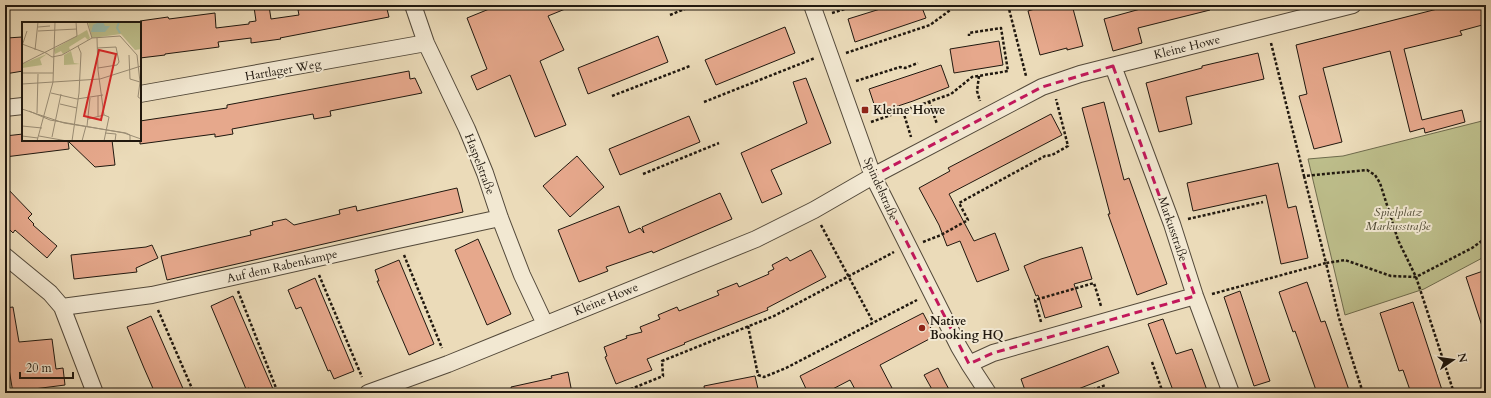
<svg xmlns="http://www.w3.org/2000/svg" width="1491" height="398" viewBox="0 0 1491 398" font-family="Cardo,serif">
<rect width="100%" height="100%" fill="#ebdbb9"/>
<filter id="stains"><feTurbulence type="fractalNoise" baseFrequency=".005" numOctaves="4"/><feColorMatrix values="0 0 0 0 .2 0 0 0 0 .09 0 0 0 0 .02 0 0 0 .5 -.17"/></filter>
<radialGradient id="worn" r=".72"><stop offset=".6" stop-color="#630" stop-opacity="0"/><stop offset="1" stop-color="#630" stop-opacity=".3"/></radialGradient>
<!-- green -->
<path fill="#bdbe8b" stroke="#6e6b4d" d="M1486 120V256L1424 289 1345 315 1308 159 1343 156Z"/>
<!-- building -->
<path fill="#e6a88c" stroke="#20180f" d="M323 5H386L389 17 280 38 281 39 251 43V38L218 42 219 47 165 54V55L140 58V21L168 17 169 19 215 13 216 28 249 24V22L256 21 254 7 269 6 271 19 299 15 298 10Z
M499 5H575L548 16 564 50 540 61 566 125 535 137 510 75 477 90 471 76 487 69 467 18Z
M893 5H921L926 18 855 42 848 19Z
M1048 5H1072L1083 46 1067 50V48L1040 55 1028 11Z
M1155 5H1209L1210 10 1138 28 1142 43 1113 51 1104 19Z
M1453 5H1486V24L1460 31 1462 35 1404 49 1422 120 1462 110 1465 122 1425 133 1424 128 1410 132 1390 51 1323 68 1342 142 1314 149 1299 96 1307 94 1296 45Z
M785 27 795 53 716 85 705 60Z
M658 36 668 62 588 94 578 68Z
M22 37 23 71 5 74V52L9 51 7 38Z
M999 41 1003 65 954 73 950 49Z
M1258 53 1264 79 1186 97 1192 124 1159 132 1146 83 1202 68V66Z
M941 65 949 87 913 101 877 113 869 89Z
M409 71 410 79 415 78 422 93 330 111 331 116 314 119 313 114 232 129 233 134 215 137V134L140 144V121L227 108V105Z
M806 78 831 143 771 170 782 194 762 203 741 153 807 123 793 82Z
M1104 102 1124 180 1129 178 1167 284 1137 295 1108 214H1110L1082 108Z
M1051 114 1062 135 949 194 974 241 995 233 1009 270 977 282 960 241 947 246 939 225 919 188 950 171 948 168Z
M689 116 700 142 620 175 609 149Z
M23 134V140H112L115 165 95 167 68 141 69 149 5 157V136Z
M577 156 604 187 570 217 543 186Z
M1278 163 1288 208 1296 206 1308 258 1281 264 1266 195 1193 211 1187 183Z
M5 186 32 214 28 218 34 224 33 225 57 246 47 258 15 230 13 233 5 225Z
M457 188 463 212 167 280 161 256 251 235 250 231 273 225 272 222 286 219 294 225 340 214 339 210 356 206 357 211Z
M720 193 732 219 653 253 652 251 606 267 608 271 579 282 558 230 619 206 629 233 640 228 644 233 642 227Z
M478 239 511 314 487 325 455 250Z
M152 245 158 258 136 268 137 272 74 279 71 255 146 247Z
M1082 247 1092 279 1074 284 1082 307 1045 318 1038 295 1036 296 1024 266 1041 259Z
M811 250 826 277 767 308 768 310 684 343 685 344 647 359 652 370 616 384 605 357 607 356 604 347 627 338 626 336 642 332 640 327 660 319 658 315 677 307 679 311 719 295 717 291 737 283 739 287 769 274 768 272 774 269 772 265 787 257 790 261Z
M399 260 434 344 409 355 377 281H379L375 270Z
M1486 270V329H1483L1466 277Z
M315 278 354 371 334 379 330 370 328 371 301 307 296 309 288 290Z
M1307 282 1321 322 1325 321 1350 393H1317L1295 331 1293 332 1279 292Z
M1240 291 1270 381 1254 386 1224 297Z
M233 296 273 389 263 393H251L249 388 246 389 211 306Z
M1413 302 1422 329 1443 393H1411L1403 370 1399 371 1380 313Z
M13 307 19 342 52 339 56 369 63 368 65 385 26 390 27 393H13L5 345V308Z
M923 313 935 336 880 365 892 388 882 393H857L850 380 825 393H808L800 376Z
M151 316 169 357 185 393H155L144 368 127 327Z
M1163 319 1176 354 1192 349 1208 393H1174L1148 324Z
M1108 346 1119 373 1068 393H1026L1021 379Z
M938 368 945 382 951 393H934L924 375Z
M568 372 572 393H512L511 387 552 378 551 376Z
M755 376 759 393H705L704 386Z"/>
<g fill="none" stroke-linecap="round" stroke-linejoin="round">
<!-- minor casing -->
<g stroke="#53493a" stroke-width="18">
<path id="minor" d="M413 5 426 43 467 129 485 173 500 218 522 275 545 324
M812 5 873 176 959 347 969 364 988 393
M1113 66 1172 224 1195 296 1231 393
M140 94 426 43
M5 108 23 106
M5 256 50 293 62 307 95 393
M62 307 152 295 398 240 500 218
M969 364 993 353 1195 296
M368 393 448 364 756 239 814 210 873 176 1042 87 1080 74 1353 5"/>
</g>
<!-- path -->
<path stroke="#20180f" stroke-width="2.5" stroke-dasharray="3 2" stroke-linecap="butt" d="M1008 5 1026 76
M832 13 858 5
M670 15 694 5
M1271 43 1304 176 1367 170 1375 175 1380 183 1398 240 1416 277 1454 393
M846 53 930 25 953 8 969 5
M979 76 977 91 980 101
M856 81 900 67 905 68 918 63
M612 96 690 66
M929 101 937 124
M704 102 815 58
M903 111 911 137
M871 122 951 94 972 77 1008 71 1001 28 969 33V36
M643 174 719 143
M1304 176 1326 263 1345 260 1391 276 1416 277 1472 248 1486 238
M1188 219 1263 202
M821 225 873 322
M923 242 941 235 968 220 959 203 1045 156 1052 155 1068 146 1056 99
M404 255 442 348
M319 275 362 377
M238 291 278 393
M1212 294 1326 263 1339 318 1363 393
M158 310 194 393
M1041 322 1035 300 1094 283 1101 306
M748 326 758 375 764 377 786 368 917 300
M1152 362 1163 393
M621 393 663 376 662 361 774 316 894 252
M1083 393 1106 385"/>
<!-- minor -->
<use href="#minor" stroke="#f2e8d2" stroke-width="16"/>
</g>
<!-- marked area -->
<path fill="none" stroke="#c2185b" stroke-width="3" stroke-dasharray="8 5" stroke-linejoin="round" d="M1113 66 1195 296 993 353 969 364 873 176 1042 87Z"/>
<!-- markers -->
<g fill="#8f2418" stroke="#f2e8d2" stroke-width="1.5">
<rect x="861" y="106" width="8" height="8" rx="2"/>
<circle cx="922" cy="328" r="4"/>
</g>
<g text-anchor="middle" dominant-baseline="central" stroke-width="4" stroke-linejoin="round" paint-order="stroke">
<!-- street labels -->
<g font-size="12" fill="#20180f" stroke="#f2e8d2">
<text transform="translate(1187 47) rotate(-14)">Kleine Howe</text>
<text transform="translate(283 70) rotate(-10)">Hartlager Weg</text>
<text transform="translate(480 164) rotate(69)">Haspelstraße</text>
<text transform="translate(881 189) rotate(66)">Spindelstraße</text>
<text transform="translate(1173 229) rotate(71)">Markusstraße</text>
<text transform="translate(282 266) rotate(-13)">Auf dem Rabenkampe</text>
<text transform="translate(606 299) rotate(-22)">Kleine Howe</text>
</g>
<!-- poi labels -->
<g font-size="12" font-weight="bold" fill="#20180f" stroke="#f2e8d2" text-anchor="start">
<text x="873" y="110">Kleine Howe</text>
<text x="930" y="321">Native<tspan x="930" dy="14">Booking HQ</tspan></text>
</g>
<!-- park labels -->
<g font-size="12" font-style="italic" fill="#4f4a34" stroke="#f2e8d2">
<text x="1398" y="212">Spielplatz<tspan x="1398" dy="14">Markusstraße</tspan></text>
</g>
</g>
<!-- overview -->
<g transform="translate(22 22)">
<rect width="119" height="119" fill="#ebdbb9"/>
<path d="M66 0H119V27L113 28 99 12 70 16ZM65 8 68 16 66 18 63 15 47 25 48 28 41 32 39 29 33 32 32 27ZM49 29 52 41 58 42 42 43V33ZM25 32 18 37 20 43 0 46V42Z" fill="#bdbe8b"/>
<path d="M77 0H81L83 4H88L83 10H69L71 3Z" fill="#99bbab"/>
<path fill="none" stroke="#99bbab" stroke-width="2" d="M97 0 95 6 98 11"/>
<path fill="none" stroke="#9a8d75" stroke-width="1" d="M65 0 70 16M16 5 28 4M16 9 55 7M75 16 76 48 82 93M0 22 24 31 30 35M0 24 5 9M75 26 94 25 97 40 95 43 76 46M13 28 16 0M107 33 108 57 118 60M30 35 40 33 70 16 98 14 115 33 118 60 116 75 119 77M0 42 55 14 54 0M0 51H31M0 62 78 57 119 44M29 71 55 77 81 73M38 82 55 86M0 87 42 101 104 111 108 113V119M119 88V101M7 89 28 98 102 111 119 117M15 91 16 52M76 94V74M66 97 82 93M0 104 20 106M65 104 68 76M83 111 94 112 93 119M0 114 16 116M17 114 45 119M30 115 39 72M15 119 31 60 33 0M50 119 57 71 59 31 56 24M60 119 64 104M82 119 87 95 82 93"/>
<path fill="#d62828" fill-opacity="0.15" stroke="#d62828" stroke-width="2" d="M77 28 94 32 79 98 62 94Z"/>
<rect width="119" height="119" fill="none" stroke="#20180f" stroke-width="2"/>
</g>
<!-- margin -->
<rect width="1491" height="398" fill="none" stroke="#ebdbb9" stroke-width="20"/>
<rect x="6" y="6" width="1479" height="386" fill="none" stroke="#20180f" stroke-width="2"/>
<rect x="10" y="10" width="1471" height="378" fill="none" stroke="#20180f"/>
<!-- north arrow -->
<g transform="translate(1453 360) rotate(77)" stroke="#f2e8d2" stroke-width="3" paint-order="stroke">
<path d="M0-3L7 15L0 10L-7 15Z" fill="#20180f"/>
<text y="-6" font-size="11" font-weight="bold" text-anchor="middle" fill="#20180f">N</text>
</g>
<!-- scale -->
<path d="M20 372v6h53v-6" fill="none" stroke="#20180f" stroke-width="2"/>
<text x="26" y="372" font-size="12" fill="#20180f" stroke="#f2e8d2" stroke-width="3" paint-order="stroke">20 m</text>
<rect width="100%" height="100%" filter="url(#stains)"/>
<rect width="100%" height="100%" fill="url(#worn)"/>
</svg>
